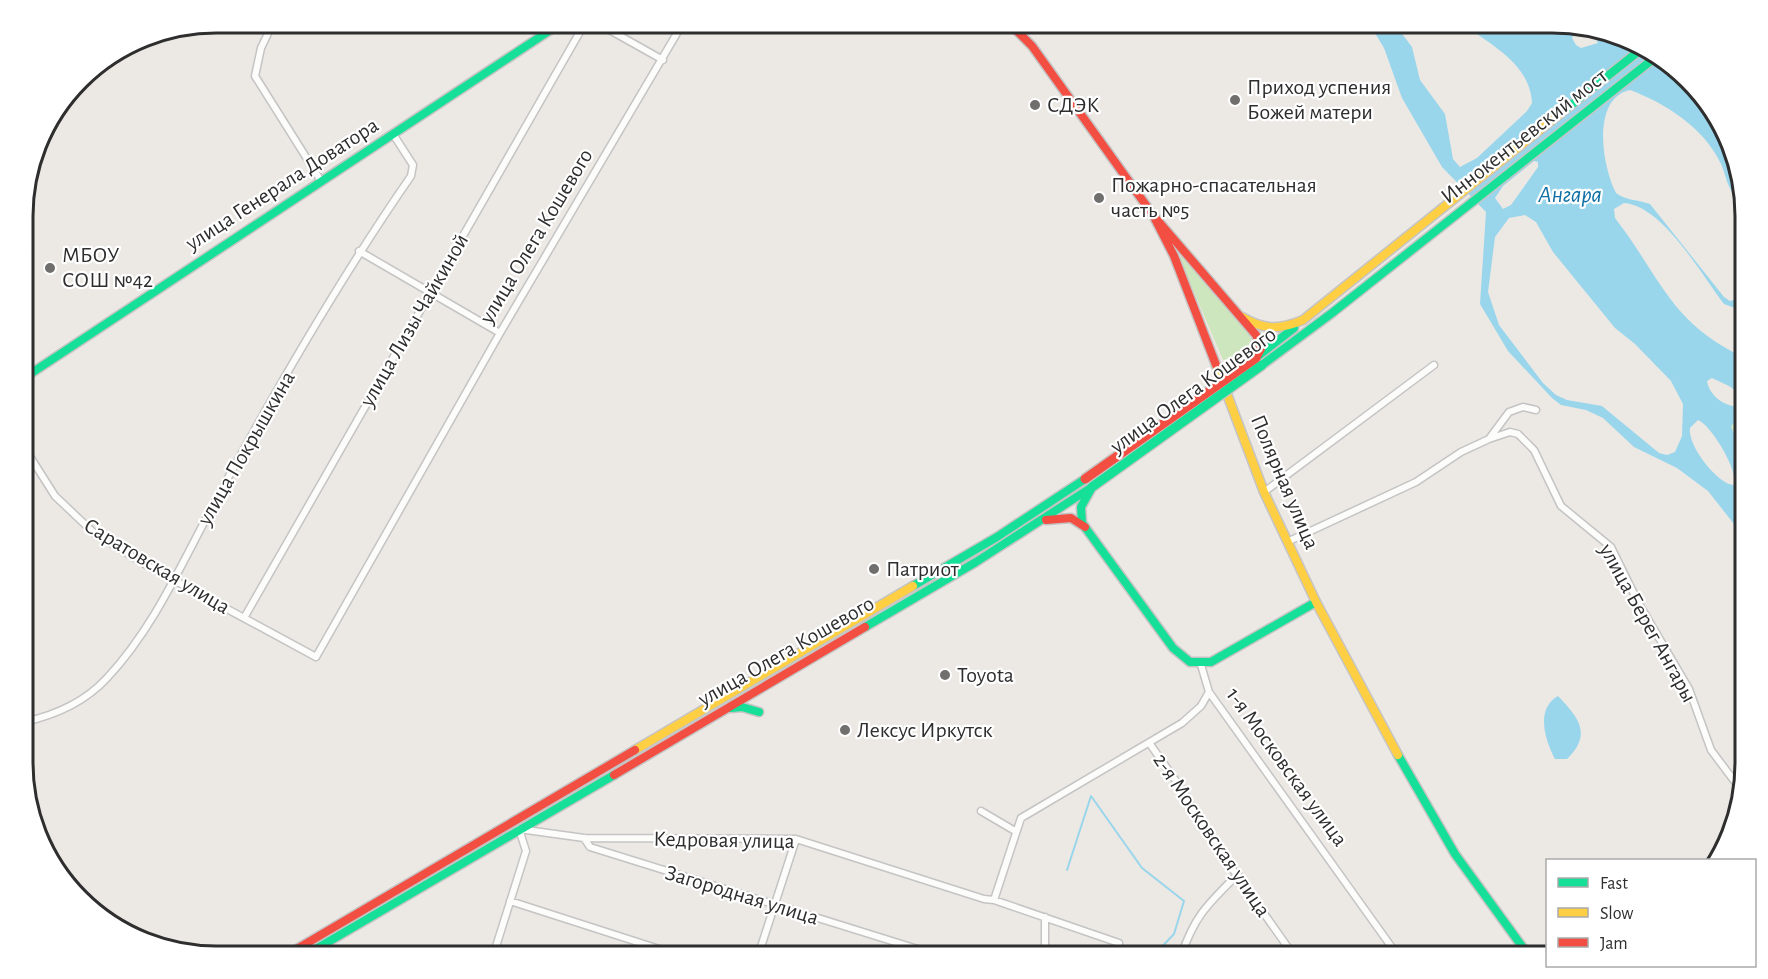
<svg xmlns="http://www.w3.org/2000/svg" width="1768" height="979" viewBox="0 0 1768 979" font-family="'Alegreya Sans',sans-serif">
<rect width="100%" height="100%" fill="#ece8e4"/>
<!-- green -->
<path fill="#cee6be" d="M1182 256 1249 332 1253 346 1245 357 1223 360 1179 257Z
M1745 419V452L1731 427 1734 422Z"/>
<!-- water -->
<path fill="#99d6ec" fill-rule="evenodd" d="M1369 23H1394L1412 47 1420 80 1445 114 1453 159 1460 167 1477 158 1527 111 1532 103C1530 63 1490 45 1462 23H1553L1581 30 1576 32 1572 38 1576 45 1581 48 1598 43 1593 33 1649 48 1713 109 1745 203V212C1740 203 1732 194 1728 184 1725 177 1724 169 1720 162 1703 127 1665 103 1630 90 1591 98 1602 167 1616 193 1624 200 1639 200 1650 204L1724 297 1730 301 1745 297V307L1735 308 1724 304C1701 274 1663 206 1624 203L1614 209 1615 218C1662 279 1670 323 1745 358V419L1734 422 1731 427 1745 452V538L1708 491 1677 468 1634 447 1603 418 1586 410 1561 405 1552 398 1508 351 1480 304 1486 212 1442 167 1402 98 1384 48ZM1534 161 1538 162V167L1511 205 1503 209 1495 198 1503 186ZM1525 215 1536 222 1553 252 1615 328 1635 344 1671 381 1683 404 1682 436 1675 452 1667 455 1659 453 1602 406 1567 400 1556 395 1543 383 1499 325 1488 292 1495 237 1509 218ZM1712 378 1729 386 1739 393 1743 400 1740 406C1725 408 1709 395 1707 381ZM1698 420C1711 425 1739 471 1734 485 1718 485 1687 445 1690 428Z
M1558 696C1578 717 1593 734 1567 759H1555C1545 740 1535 709 1558 696Z"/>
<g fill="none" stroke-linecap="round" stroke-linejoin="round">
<!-- stream -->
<path stroke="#99d6ec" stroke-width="2" d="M1067 870 1091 796 1142 868 1184 901 1174 934 1153 956"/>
<!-- street casing -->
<g stroke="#c5c4c5" stroke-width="9">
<path id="street" d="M273 23 261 48 255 76 321 181
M597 23 663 60
M359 251 500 333
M1489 439 1510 432 1518 434 1534 450 1561 506 1611 547 1639 604 1689 689 1711 750 1741 790
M24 447 55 496 94 533 146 565 316 657 500 333 683 23
M1264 492 1434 365
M1287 542 1416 482 1461 452 1489 439 1509 412 1523 407 1536 410
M244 618 585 23
M1201 665 1209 692 1398 956
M24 722C56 715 85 702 107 678 155 627 183 560 216 500 276 389 339 280 411 176L413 165 393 134
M1150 744 1183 791 1200 823 1294 956
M981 811 1015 831
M584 838 590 847 940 956
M994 900 1021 818 1182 723 1201 706 1209 692
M510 901 681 956
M493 956 526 851 519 829 584 838 796 839 984 899 994 900 1119 943
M758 956 796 839
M1043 956 1045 949V917
M1181 956C1195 915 1208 904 1238 874"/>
</g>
<!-- fast casing -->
<g stroke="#c5c4c5" stroke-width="11">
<path id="fast" d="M1561 113 1644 47
M1258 356 1294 328
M1262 365 1332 313 1657 56
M24 378 561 23
M1091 489 1081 507 1082 523 1173 648 1190 662H1211L1316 602
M913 586 997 537 1085 479
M865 627 976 562 1092 487
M731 708 742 707 759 712
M1398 755 1455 854 1529 956
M304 956 614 775"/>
</g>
<!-- slow casing -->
<g stroke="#c5c4c5" stroke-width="11">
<path id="slow" d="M1242 317C1263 330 1280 330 1303 320L1561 113
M1216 365 1264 492 1316 602 1398 755
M635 750 913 586"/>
</g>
<!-- jam casing -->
<g stroke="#c5c4c5" stroke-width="11">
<path id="jam" d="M1009 23 1032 46 1153 215 1174 256 1216 365
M1153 215 1256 335 1261 349 1256 358
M1046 520 1071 518 1085 527
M614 775 865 627
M285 956 635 750"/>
</g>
<!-- street -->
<use href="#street" stroke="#fcfcfb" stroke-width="6"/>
<!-- fast -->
<use href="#fast" stroke="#16e098" stroke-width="8"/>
<!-- slow -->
<use href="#slow" stroke="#ffcf43" stroke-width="8"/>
<!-- jam -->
<use href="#jam" stroke="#f24e42" stroke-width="8"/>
<!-- fast-bridge casing -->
<g stroke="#c6c5c4" stroke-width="12" stroke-linecap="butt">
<path id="fast-bridge" d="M1092 487 1262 365"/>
</g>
<!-- jam-bridge casing -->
<g stroke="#c6c5c4" stroke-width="12" stroke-linecap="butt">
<path id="jam-bridge" d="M1085 479 1256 358"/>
</g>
<!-- fast-bridge -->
<use href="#fast-bridge" stroke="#16e098" stroke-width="9"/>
<!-- jam-bridge -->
<use href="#jam-bridge" stroke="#f24e42" stroke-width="9"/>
</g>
<!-- markers -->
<g fill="#706f6e" stroke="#fff" stroke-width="2">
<circle cx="1235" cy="100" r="6"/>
<circle cx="1035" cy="105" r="6"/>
<circle cx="1099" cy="198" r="6"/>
<circle cx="50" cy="268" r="6"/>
<circle cx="874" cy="569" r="6"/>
<circle cx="945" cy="675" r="6"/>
<circle cx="845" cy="730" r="6"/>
</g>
<g text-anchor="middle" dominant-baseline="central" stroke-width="4.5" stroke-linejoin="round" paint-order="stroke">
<!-- poi labels -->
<g font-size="22" fill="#2e2e2e" stroke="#fff" text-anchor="start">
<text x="1247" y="87">Приход успения<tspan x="1247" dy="25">Божей матери</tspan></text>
<text x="1047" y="105">СДЭК</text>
<text x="1111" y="185">Пожарно-спасательная<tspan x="1111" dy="25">часть №5</tspan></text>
<text x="62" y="255">МБОУ<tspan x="62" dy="25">СОШ №42</tspan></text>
<text x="886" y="569">Патриот</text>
<text x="957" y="675">Toyota</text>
<text x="857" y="730">Лексус Иркутск</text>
</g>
<!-- street labels -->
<g font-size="22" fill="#2e2e2e" stroke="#fff">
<text transform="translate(1524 136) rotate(-38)">Иннокентьевский мост</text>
<text transform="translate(282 184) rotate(-33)">улица Генерала Доватора</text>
<text transform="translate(536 236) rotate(-59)">улица Олега Кошевого</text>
<text transform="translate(414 320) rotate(-60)">улица Лизы Чайкиной</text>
<text transform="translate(1193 390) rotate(-36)">улица Олега Кошевого</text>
<text transform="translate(246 448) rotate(-60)">улица Покрышкина</text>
<text transform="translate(1285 482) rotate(67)">Полярная улица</text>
<text transform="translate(157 566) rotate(31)">Саратовская улица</text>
<text transform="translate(1648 623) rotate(61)">улица Берег Ангары</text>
<text transform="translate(786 651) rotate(-30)">улица Олега Кошевого</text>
<text transform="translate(1287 767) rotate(54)">1-я Московская улица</text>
<text transform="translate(1212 835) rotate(56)">2-я Московская улица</text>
<text transform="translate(724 840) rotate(1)">Кедровая улица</text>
<text transform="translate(742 895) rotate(17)">Загородная улица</text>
</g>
<!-- water labels -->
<g font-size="24" font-style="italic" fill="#0d6fa3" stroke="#fff">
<text x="1570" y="195">Ангара</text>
</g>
</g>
<!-- crop -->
<path d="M0 0H1768V979H0ZM216 33H1552A183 183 0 0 1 1735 216V763A183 183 0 0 1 1552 946H216A183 183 0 0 1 33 763V216A183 183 0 0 1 216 33Z" fill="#fff" fill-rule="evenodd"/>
<path fill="none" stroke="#2e2e2e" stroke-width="3" d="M216 33H1552A183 183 0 0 1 1735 216V763A183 183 0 0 1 1552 946H216A183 183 0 0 1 33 763V216A183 183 0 0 1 216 33Z"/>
<!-- legend -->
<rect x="1546" y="859" width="210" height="108" fill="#ffffff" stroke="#ababab" stroke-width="1.5"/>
<rect x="1558" y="878" width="30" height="9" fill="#16e098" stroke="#ababab" stroke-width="1.5"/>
<text x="1600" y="889" font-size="18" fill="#2e2e2e">Fast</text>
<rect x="1558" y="908" width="30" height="9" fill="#ffcf43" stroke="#ababab" stroke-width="1.5"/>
<text x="1600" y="919" font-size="18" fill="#2e2e2e">Slow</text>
<rect x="1558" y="938" width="30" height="9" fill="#f24e42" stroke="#ababab" stroke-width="1.5"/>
<text x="1600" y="949" font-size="18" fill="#2e2e2e">Jam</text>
</svg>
